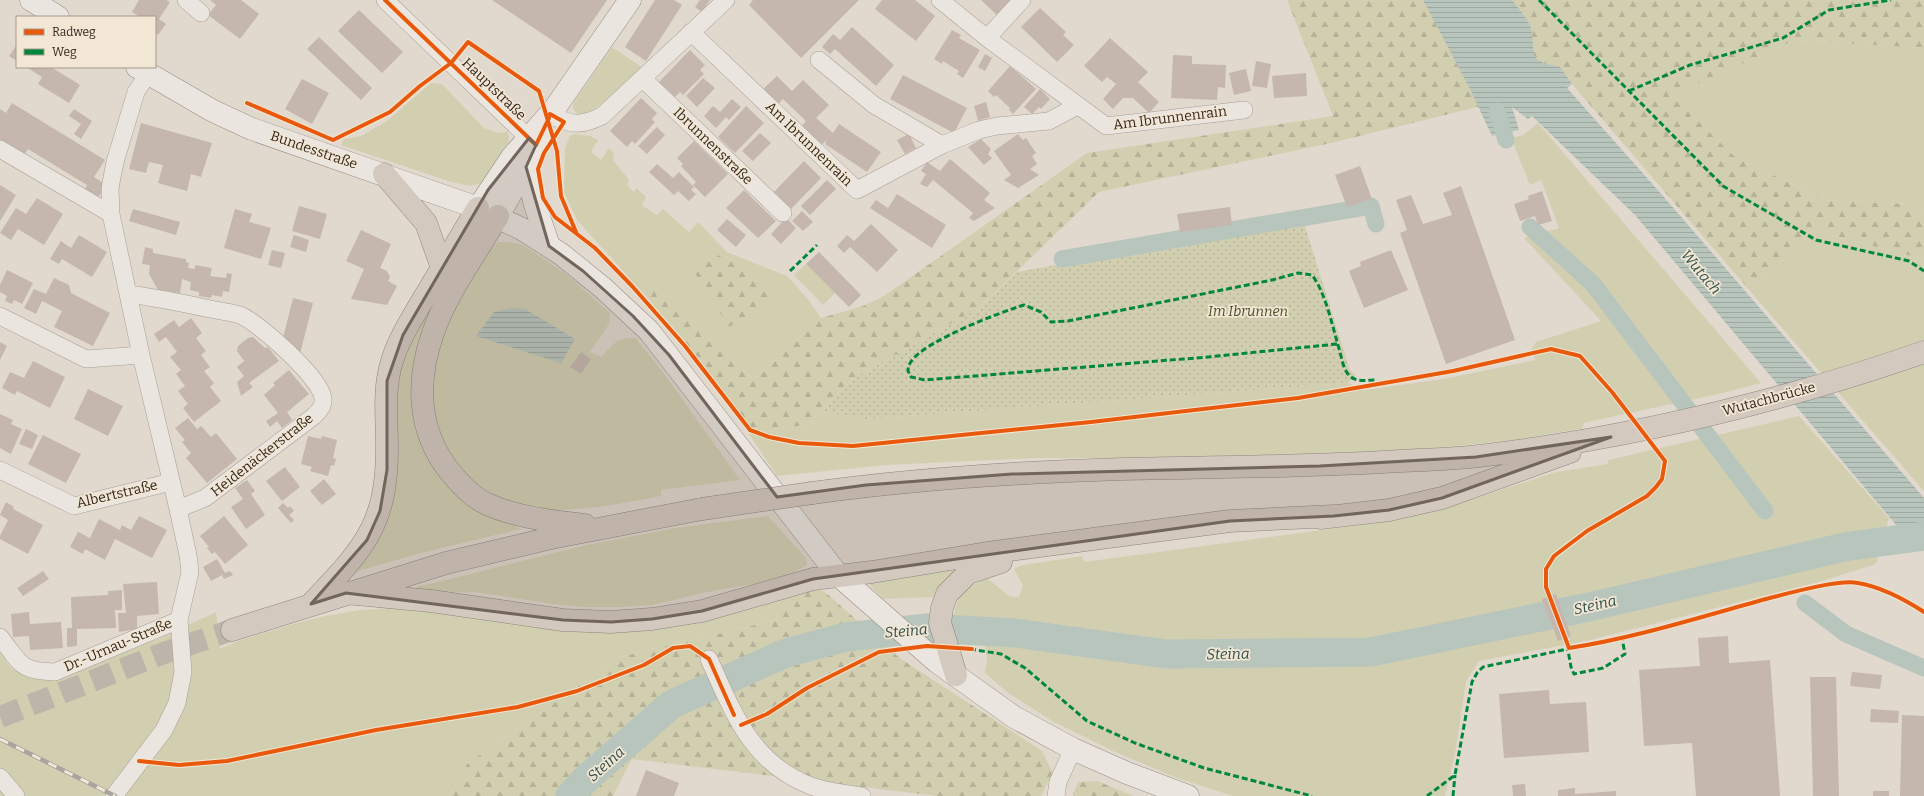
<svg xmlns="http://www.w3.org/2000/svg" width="1924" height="796" viewBox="0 0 1924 796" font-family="Bitter,serif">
<defs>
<pattern id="forest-firs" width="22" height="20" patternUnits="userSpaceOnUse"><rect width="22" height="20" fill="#d2cfb1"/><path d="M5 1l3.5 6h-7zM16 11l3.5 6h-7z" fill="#b5b298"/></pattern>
<pattern id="garden-dots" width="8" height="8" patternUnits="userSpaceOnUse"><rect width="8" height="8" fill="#d2cfb1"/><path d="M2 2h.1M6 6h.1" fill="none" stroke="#b5b298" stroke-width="1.8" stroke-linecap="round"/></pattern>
<pattern id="water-rules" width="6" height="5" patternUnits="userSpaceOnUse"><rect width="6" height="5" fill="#b8c5bc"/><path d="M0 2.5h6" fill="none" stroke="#9fa9a1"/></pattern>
</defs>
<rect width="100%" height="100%" fill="#e1d9cd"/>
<!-- green -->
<path fill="#d2cfb1" d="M1795 40 1924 48V212L1910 204 1825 200 1734 156 1670 95Z
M612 47 643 68C632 78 595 115 580 114 578 114 577 113 575 112L573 108 574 102Z
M431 83 442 84 484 128 499 133 508 131 509 139 506 152 489 176 481 183 471 186 451 182 341 145 344 139 361 136 387 121Z
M1538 123 1761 383 1723 393 1583 423V428L1515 440 1416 450 1189 458H1036L887 465 777 476 749 434 810 424 820 411 866 419 1348 383 1364 390 1444 379 1535 360 1532 348 1536 342 1601 321 1524 238 1559 228 1541 180 1530 185 1511 138 1523 135Z
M574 134 590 136 598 140 591 152 601 160 609 148 614 153 613 160 629 180 627 185 634 192 636 188 646 197 642 205 657 215 663 209 689 232 698 222 727 252 787 276 807 298 821 318 753 380 657 286 644 294 577 220 564 192 565 148 570 136Z
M1813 230 1919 258 1924 262V491L1750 291Z
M497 242H510L523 245 567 275 610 313 609 324 590 352 602 357C612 344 618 337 635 338L662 371 740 480 661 490V496C617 504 558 518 514 504 462 487 423 432 430 375 431 369 434 362 436 355 439 345 441 333 446 323 451 312 459 300 466 289 475 273 484 256 497 242Z
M806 264 835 293 823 305 794 275Z
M450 282 420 434 520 529 421 553 351 573 377 538 391 510 395 489 394 429 399 366 428 304Z
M1799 416 1889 518 1876 564 1822 581 1586 641 1479 661 1466 682 1455 754 1445 796H1233L1177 778 1115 752 1052 721 1008 693 985 673 987 658 984 641 957 640C950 608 955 592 987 578L1009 596 1019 597 1023 586 1014 569 1023 565 1082 556 1084 562 1397 520 1442 509 1556 472 1608 464V460Z
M768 516 806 558 807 565 789 575 758 583 702 593 652 605 621 607H583L553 604 476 592 417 593V586L430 584 582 546 675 528Z
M962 568 939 597 883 599 868 583Z
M779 596 777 620 620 657 467 764 449 796H0V650L9 666 20 673 54 679 163 637 216 612 220 649 238 641 297 623 325 616 360 610 390 608 425 611 509 623Z"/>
<!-- forest -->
<path fill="url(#forest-firs)" d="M1287 0H1924V48L1795 40 1671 95 1734 156 1825 200 1910 204 1924 212V262L1919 258 1813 230 1750 291 1572 84 1331 143 1099 192 979 308 854 378 820 411 810 424 761 432 751 427 687 344 644 294 657 285 753 380 821 318 863 306 884 296 1087 153 1333 116Z
M710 252 758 272 773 300 729 327 693 270Z
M817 589 825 592 901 659 1042 751 1053 773 1041 796H937L632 759 613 796H449L467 764 620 657 777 620 779 596Z
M1097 781 1134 796H1074L1073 794 1078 782Z"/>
<!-- garden -->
<path fill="url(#garden-dots)" d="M1303 220 1350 370 1356 375 1348 383 866 419 820 411 854 378 979 308 1017 272Z"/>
<!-- water -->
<path fill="url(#water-rules)" d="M1423 0H1512C1518 8 1529 20 1531 29 1536 57 1526 60 1560 67L1572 84 1567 88 1663 196 1924 498V550L1902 532 1635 215 1532 116 1528 119 1512 107 1519 130 1492 136 1470 89Z
M512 308 525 309 575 339 561 363 476 336 494 312Z"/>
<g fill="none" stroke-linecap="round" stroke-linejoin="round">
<!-- canal -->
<path stroke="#b8c5bc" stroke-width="17" d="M1497 111 1506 140
M1530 227 1593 284 1765 511
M1062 259 1371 206 1376 224
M1805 603 1846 634 1924 668"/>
<!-- river -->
<path stroke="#b8c5bc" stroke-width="29" d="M570 796 589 776 672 704 786 653 846 637 927 628 1015 633 1166 654 1371 652 1589 607 1844 547 1924 536"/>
</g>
<!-- building -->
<path fill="#c5b7ae" d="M139 0H166L170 2 159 19 166 24 158 35 155 33V17H140L132 12Z
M210 0H241L259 14 240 39 208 15 216 5Z
M492 0H607L571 53Z
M655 0H674L682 5 646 61 625 47Z
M700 0H710L702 12 695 7Z
M753 0H859L801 58 749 5Z
M882 0H915L935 16 916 41 875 9Z
M981 0H1010L1012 1 998 16Z
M1040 8 1066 32 1063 35 1074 45 1057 62 1021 27Z
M359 10 403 52 382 73 338 31Z
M852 27 894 65 876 86 835 49 830 54 822 47 833 34 840 40Z
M952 30 961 35 959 38 980 50 963 78 957 74 959 71 943 61 942 64 934 59Z
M319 37 372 88 361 100 307 49Z
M1110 38 1148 72 1138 82 1159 102 1149 113 1133 98H1123L1113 109 1103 99 1116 84 1107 77 1102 82 1084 66Z
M16 46 17 47V61L9 56Z
M690 50 705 65 700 70 704 74 683 95 680 92 675 97 659 82Z
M985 54 992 58 985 71 978 67Z
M1173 55 1192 56V64L1226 65 1225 88 1218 87 1217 100 1171 98Z
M1256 61 1271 64 1267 88 1252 86Z
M1010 66 1036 89 1013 114 1009 110 1010 108 996 95 994 97 988 91Z
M26 67H51L80 85 69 103 38 84 42 77Z
M1246 69 1251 91 1234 95 1229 73Z
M1306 73 1307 96 1274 98 1272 76Z
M903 75 967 108 954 133 890 99Z
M777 76 792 91 803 80 829 105 816 118 833 133 839 124 881 152 867 172 825 144 827 140 820 146 800 128 806 121 783 99 776 106 761 91Z
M703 78 715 88 697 107 686 96Z
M302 79 329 93 312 124 285 109Z
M1040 89 1050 99 1041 109 1039 107 1032 114 1024 107Z
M641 98 657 113 652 119 655 122 635 144 632 141 627 147 610 131Z
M732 99 741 107 729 120 726 117 716 128 704 116 713 106 720 112Z
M986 102 990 117 978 121 974 106Z
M12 103 105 160 94 177 106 185 96 201 83 193 87 185 28 149 23 156 0 142V109L6 113Z
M746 106 764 123 735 153 718 137Z
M74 109 92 121 81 139 74 134 81 124 69 116Z
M141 123 212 143 201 177 191 174 187 191 158 183 163 165 149 162 146 173 129 169Z
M657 127 665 135 647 154 638 146Z
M760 133 771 143 753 161 742 151Z
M909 134 916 148 905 154 897 140Z
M1018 134 1023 140 1026 138 1036 153 1032 156 1037 164 1030 169 1039 175 1018 188 1004 180 1011 175 994 151Z
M981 139 991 149 988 154 992 158 984 165 968 147Z
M694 141 728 174 705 197 693 185 696 182 681 166 683 164 677 158Z
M950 159 990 193 984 200 995 208 974 221 969 218 973 213 933 180 927 187 920 184 926 174 921 171 927 162 940 171Z
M804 161 821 178 791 209 774 192Z
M657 164 673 178 679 172 694 187 691 190 696 194 689 201 678 191 674 195 649 172Z
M1360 166 1372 199 1347 207 1335 175Z
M827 180 836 189 810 215 801 206Z
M0 185 16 195 0 221Z
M1461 186 1515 340 1446 364 1400 233 1407 230 1396 200 1411 195 1423 224 1452 215 1443 193Z
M744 190 776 221 758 238 726 208Z
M1542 191 1552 221 1538 225 1535 216 1520 221 1514 204 1529 199 1528 196Z
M897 194 946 225 932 248 870 208 876 200 888 208Z
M37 198 63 214 44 245 18 229 11 240 0 233 16 208 26 214Z
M299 206 327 214 320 239 292 231Z
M1230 207 1232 225 1180 232 1177 214Z
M133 209 180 222 176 235 129 221Z
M235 209 252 214 249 222 271 228 261 259 224 248Z
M802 211 813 222 803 231 792 221Z
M786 218 796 228 781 244 771 234Z
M727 219 746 235 736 247 717 230Z
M871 224 898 250 877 272 850 247 844 253 837 246 847 235 854 241Z
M361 230 391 244 380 268 387 271 390 277 388 281 397 286 387 305 351 299 364 269 346 261Z
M79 235 107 252 92 277 62 259 59 264 50 259 61 241 71 248Z
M294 235 309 240 306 252 290 247Z
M145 247 153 249V253L186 259V262L189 263 188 268 195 269V265L212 268 210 276 226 278 227 273 232 274 229 292 223 291 222 297 212 295 211 298 199 296V292L190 290 191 282 182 279 180 293 158 290 149 274 150 265 142 264Z
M272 250 285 253 281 268 268 265Z
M1391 250 1408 290 1364 308 1349 271 1361 266 1360 262Z
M819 252 861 295 849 307 806 264Z
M7 270 33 283 22 304 14 300 12 304 5 301 7 296 0 292V285Z
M54 278 69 285 71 293 110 313 93 346 54 327 62 311 42 301 36 314 24 308 34 289 46 294Z
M293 298 313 303 300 354 283 338Z
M191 318 202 333 196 338 206 351 201 355 210 367 204 371 214 383 210 387 221 401 194 422 183 408 188 404 178 391 185 386 176 374 181 370 170 357 177 352 166 337 159 342 154 334 174 320 179 327Z
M253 337 265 348 268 347 279 361 249 383 253 387 241 396 237 382 244 376 237 367 244 361 237 351 238 346 248 338Z
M0 342 7 346 0 360Z
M581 352 591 359 581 374 570 367Z
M33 361 65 377 50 408 17 391 15 395 2 388 10 372 24 378Z
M289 370 309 394 287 412 292 420 282 428 277 421 270 427 266 421 278 413 264 395 275 385 273 383Z
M88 389 123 406 108 436 74 419Z
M0 414 13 420 11 424 22 429 11 454 0 448Z
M188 418 197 429 201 426 211 437 216 433 237 459 207 483 186 458 191 453 182 442 185 440 175 428Z
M26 429 38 435 32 449 19 444Z
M43 435 81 454 66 483 28 464Z
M308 436 321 439 322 436 337 440 333 458 336 459 334 466 331 465 328 476 310 471 312 467 301 464Z
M285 467 300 487 282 501 266 481Z
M324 479 336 494 322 505 310 491Z
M247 480 255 491 251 494 265 515 246 529 231 507 243 499 235 488Z
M6 502 14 507 13 509 43 525 28 554 0 539V536L8 520 0 515Z
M283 503 288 508 290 506 294 511 289 515 294 520 291 523 278 508Z
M139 516 167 530 152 558 115 539 105 560 85 549 83 554 70 547 78 532 90 538 99 519 120 530 122 525 131 530Z
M224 516 248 545 225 564 215 552 212 554 207 548 209 547 200 536Z
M217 559 225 573 230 571 233 575 224 579 222 575 211 581 203 567Z
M43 571 49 579 23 596 17 588Z
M157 582 159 614 137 616V629L119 632 118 613H126L123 584Z
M122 590V610H115L116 628 77 629V646L67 647V628H72L71 597 108 595V591Z
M1556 594 1571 636 1558 641 1542 599Z
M29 612 30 624 61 622 63 648 30 650 29 636 13 637 11 614Z
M1728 636 1729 663 1770 660 1780 796H1696L1692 743 1644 746 1639 670 1700 666 1698 638Z
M1852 672 1882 675 1880 689 1850 686Z
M1810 677H1836L1839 796H1813Z
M1549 690 1550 704 1586 702 1589 752 1504 758 1499 694Z
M1871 709 1899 711 1898 723 1870 722Z
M1902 715 1924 716V796H1900Z
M646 770 679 783 674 796H636Z
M1525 784 1526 796H1513L1512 785Z
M1575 788V794L1616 791V796H1558V790Z
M1873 791H1889V796H1873Z"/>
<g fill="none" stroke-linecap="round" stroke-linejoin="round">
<!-- highway-tunnel -->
<path stroke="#beb5aa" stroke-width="22" stroke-dasharray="22 11" stroke-linecap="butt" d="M0 717 164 653 232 630"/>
<!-- street casing -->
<g stroke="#a79f96" stroke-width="18">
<path id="street" d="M186 0 201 13
M385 0 536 145
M940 0 987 38 1106 126 1244 110
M691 32 857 190 942 145 979 130 997 126 1049 121 1077 106
M987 38 1022 0
M819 60 874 105 942 145
M643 79 783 213
M550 114C571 126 581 126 602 116L726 0
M0 149 111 214
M129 294C157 298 183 303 210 309 220 311 231 312 240 315 259 323 320 377 323 398 324 406 319 411 314 416L205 498 178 509
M0 316 86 359 141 355
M0 470 74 506 171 482
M0 637C21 663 18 671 55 672L179 620
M709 659C733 712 751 763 811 786 826 792 846 793 862 796
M0 777 16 796
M114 796 164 730 177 703 183 672 179 620 190 572 188 555 178 509 141 355 111 214 110 188 115 162 136 92 148 74
M1056 796 1058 782 1073 749"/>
</g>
<!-- secondary casing -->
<g stroke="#968e86" stroke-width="23">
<path id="secondary" d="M31 0 58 17
M137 67 213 111 252 129 478 208 522 229 561 254 603 288 649 331 838 575 937 662 1014 717 1073 749 1127 773 1188 796
M526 167 535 205 549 246
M478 208 512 157 555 108 630 0
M498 216 526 167 540 136"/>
</g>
<!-- highway casing -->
<g stroke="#8c847d" stroke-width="23">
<path id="highway" d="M384 174 426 223 442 268
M498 216C477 252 446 294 433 333 416 381 417 432 451 473 461 485 472 497 487 504 518 518 552 521 585 525
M812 493C915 479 1019 472 1122 469 1215 467 1307 467 1400 461 1426 460 1453 459 1479 456 1630 438 1780 402 1924 352
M1320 518 1389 510 1442 498 1570 452
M346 593 431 601 563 620 611 622 652 619 702 611 813 579 872 572 987 553 1230 521 1334 516
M312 603C363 549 387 526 387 448 387 418 383 390 392 361 399 338 413 317 425 296 443 267 460 237 478 208
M232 630 446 563 551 538 702 509
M956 675 940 623 942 608 947 594 968 573 1001 562"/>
</g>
<!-- street -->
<use href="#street" stroke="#eae5de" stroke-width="17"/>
<!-- secondary -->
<use href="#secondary" stroke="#eae5de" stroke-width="22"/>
<!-- highway -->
<use href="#highway" stroke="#d4c9be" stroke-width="22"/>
<!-- rail casing -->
<g stroke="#a9a49e" stroke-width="4.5">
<path id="rail" d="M0 739 115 796"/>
</g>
<!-- rail -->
<use href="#rail" stroke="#f2e6d4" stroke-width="3" stroke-dasharray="9" stroke-linecap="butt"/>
<!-- highway-bridge casing -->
<g stroke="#8c847d" stroke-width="23" stroke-linecap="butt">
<path id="highway-bridge" d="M702 509 812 493"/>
</g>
<!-- highway-bridge -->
<use href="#highway-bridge" stroke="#d4c9be" stroke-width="22"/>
<!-- quiet -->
<path stroke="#00873e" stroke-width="3" stroke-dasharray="6 3" stroke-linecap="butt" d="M1539 0 1723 186 1816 240 1909 261 1924 271
M1629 91 1690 65 1783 38 1829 10 1891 0
M790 271 817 245
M1337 344 1208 357 925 380 911 377 908 371C908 366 910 362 914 358 931 339 998 313 1024 305L1041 312 1051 322 1068 321 1272 280 1298 273 1312 275C1326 293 1333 329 1340 352 1342 360 1344 372 1351 377 1357 382 1368 380 1375 380
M1567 645 1571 667 1574 674 1603 668 1625 654 1622 638
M970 649 1001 654 1025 668 1087 721 1135 743 1204 768 1312 796
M1427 796 1455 775 1472 682 1477 673 1483 667 1572 648
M1453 796 1455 775"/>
<!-- cycleway casing -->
<g stroke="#f2e6d4" stroke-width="6">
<path id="cycleway" d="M385 0 536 145 549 118
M247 103 333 140 390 112 420 86 451 63 468 42 539 91 557 151 561 196 576 232
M550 114 564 122 544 153 538 169 543 198 555 217 595 248 632 286 685 346 750 430 769 437 799 443 853 446 1091 422 1298 398 1453 371 1551 349 1580 356 1612 392 1665 461 1662 479 1656 487 1647 496 1587 531 1554 556 1546 569V587L1569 648C1635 638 1700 617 1766 599 1786 594 1838 579 1858 583 1881 587 1904 599 1924 612
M741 725 767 714 807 688 879 652 927 646 972 649
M139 761 179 765 227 761 376 730 518 707 577 691 644 665 673 648 690 646 709 659 734 715"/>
</g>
<!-- cycleway -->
<use href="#cycleway" stroke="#e8590c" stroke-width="4"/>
</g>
<!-- marked area -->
<path fill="#71655c" fill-opacity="0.2" stroke="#71655c" stroke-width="3" stroke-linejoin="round" d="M529 138 536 145 526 167 549 246 583 271 633 316 669 355 777 497 866 485 1012 474 1320 466 1476 457 1611 437 1442 498 1389 510 1334 516 1230 521 813 579 702 611 652 619 611 622 563 620 346 593 311 604 367 540 380 511 387 470V381L403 335 488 190Z"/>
<g text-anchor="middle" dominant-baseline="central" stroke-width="3.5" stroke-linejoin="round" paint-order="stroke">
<!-- street labels -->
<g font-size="14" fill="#34271f" stroke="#f2e6d4">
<text transform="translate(494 89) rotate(44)">Hauptstraße</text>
<text transform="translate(1170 118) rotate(-7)">Am Ibrunnenrain</text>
<text transform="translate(809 144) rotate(44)">Am Ibrunnenrain</text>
<text transform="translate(713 146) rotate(44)">Ibrunnenstraße</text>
<text transform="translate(314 150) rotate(19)">Bundesstraße</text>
<text transform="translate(1769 399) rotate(-15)">Wutachbrücke</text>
<text transform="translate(262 455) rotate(-38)">Heidenäckerstraße</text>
<text transform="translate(117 494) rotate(-13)">Albertstraße</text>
<text transform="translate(118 645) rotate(-23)">Dr.-Urnau-Straße</text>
</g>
<!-- park labels -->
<g font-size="14" font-style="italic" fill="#494f28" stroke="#f2e6d4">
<text x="1248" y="311">Im Ibrunnen</text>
</g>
<!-- water labels -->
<g font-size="15" font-style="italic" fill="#30524c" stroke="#f2e6d4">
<text transform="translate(1701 272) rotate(50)">Wutach</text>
<text transform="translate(1595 605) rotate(-13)">Steina</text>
<text transform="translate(906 631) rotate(-5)">Steina</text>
<text transform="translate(1228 654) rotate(-1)">Steina</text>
<text transform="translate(606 764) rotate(-42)">Steina</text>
</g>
</g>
<!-- legend -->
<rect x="16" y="16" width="140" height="52" fill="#f2e6d4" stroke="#a69a8c"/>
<rect x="24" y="29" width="20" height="6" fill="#e8590c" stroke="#a69a8c"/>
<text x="52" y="36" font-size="12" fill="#34271f">Radweg</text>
<rect x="24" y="49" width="20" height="6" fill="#00873e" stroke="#a69a8c"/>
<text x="52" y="56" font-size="12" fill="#34271f">Weg</text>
</svg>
